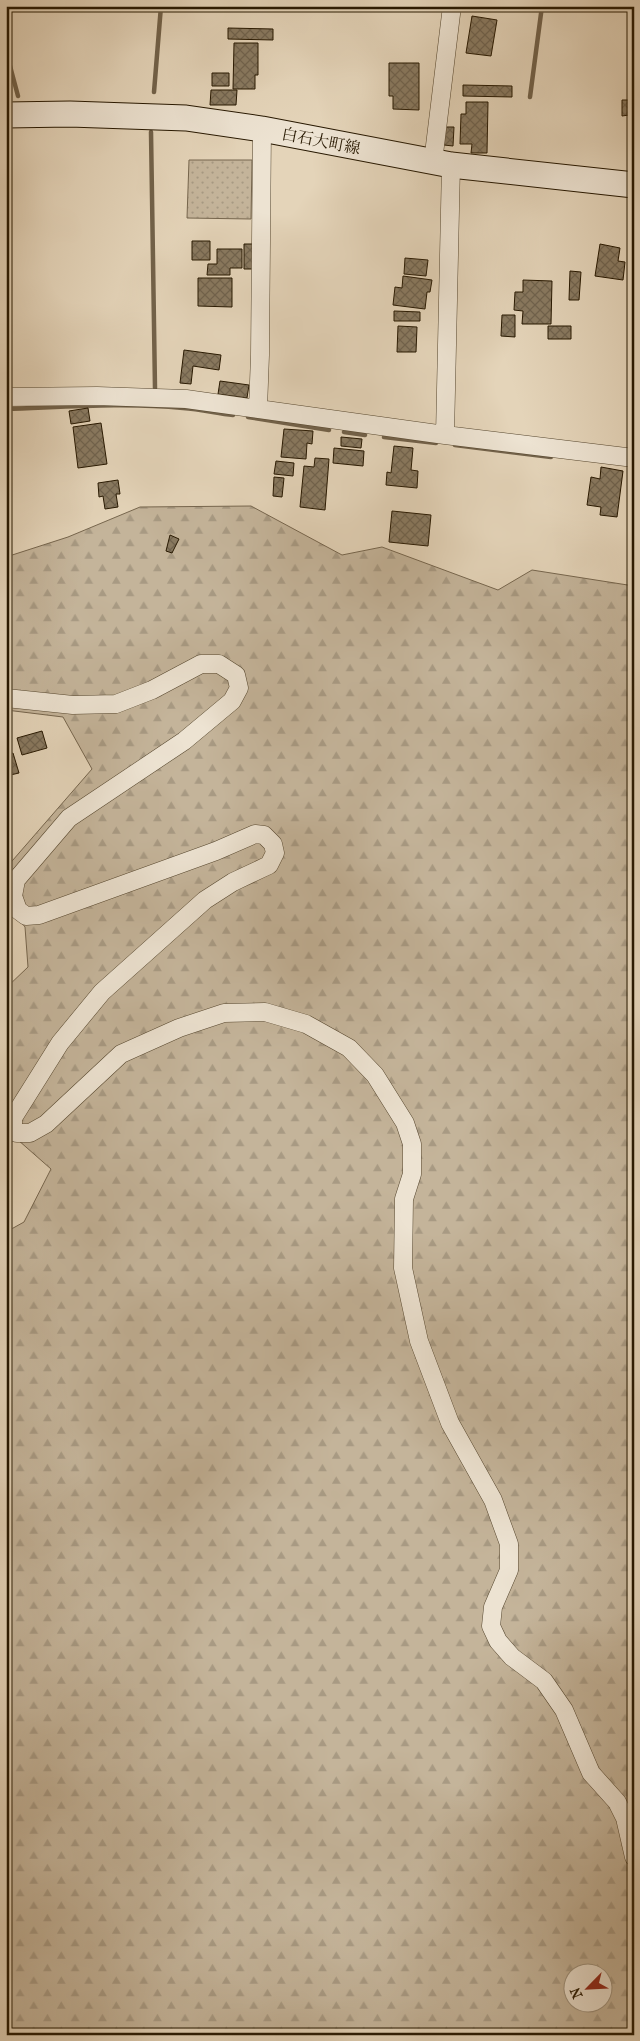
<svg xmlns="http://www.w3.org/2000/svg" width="640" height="2041" viewBox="0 0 640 2041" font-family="'IM FELL French Canon','Noto Serif JP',serif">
<defs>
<pattern id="grass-dots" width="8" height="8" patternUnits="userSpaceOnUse" patternTransform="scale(1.25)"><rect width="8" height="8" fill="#c4b49a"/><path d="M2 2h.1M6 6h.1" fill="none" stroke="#a89a83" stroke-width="1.8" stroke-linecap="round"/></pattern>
<pattern id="forest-firs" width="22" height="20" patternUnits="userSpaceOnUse" patternTransform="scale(1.25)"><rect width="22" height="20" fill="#c4b49a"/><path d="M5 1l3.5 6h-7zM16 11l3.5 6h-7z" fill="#a89a83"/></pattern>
<pattern id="building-cross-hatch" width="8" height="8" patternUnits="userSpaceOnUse" patternTransform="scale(1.25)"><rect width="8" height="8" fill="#897a61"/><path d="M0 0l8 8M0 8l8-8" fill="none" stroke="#70634e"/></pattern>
</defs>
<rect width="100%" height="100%" fill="#e4d4b9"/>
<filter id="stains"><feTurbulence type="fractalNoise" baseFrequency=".004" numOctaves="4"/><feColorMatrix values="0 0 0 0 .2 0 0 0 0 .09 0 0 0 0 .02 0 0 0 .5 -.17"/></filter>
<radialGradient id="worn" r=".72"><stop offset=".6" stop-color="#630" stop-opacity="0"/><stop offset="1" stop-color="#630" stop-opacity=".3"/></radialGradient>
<!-- grass -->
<path fill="url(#grass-dots)" stroke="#76664e" d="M189 160H252L251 219 187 218Z"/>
<!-- forest -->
<path fill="url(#forest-firs)" stroke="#76664e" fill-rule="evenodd" d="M251 506 342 555 382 547 498 590 532 570 634 586V2035H6V1232L24 1222 51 1169 18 1140 6 1143V988L28 967 25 927 11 909 6 895V868L92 769 63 717 6 710V557L68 537 140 507ZM572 1974H602V2004H572Z"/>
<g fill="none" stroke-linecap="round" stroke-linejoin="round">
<!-- stream -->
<path stroke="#72624a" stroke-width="4.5" d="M6 51 18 96
M154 92 161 6
M530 97 542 6
M151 132 155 388
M6 409C65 407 125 402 183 408 200 409 216 413 233 415
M248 417 329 430
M344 432 365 435
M384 437 436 443
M455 445 551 457"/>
</g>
<!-- building -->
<path fill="url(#building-cross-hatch)" stroke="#271801" d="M472 6H497L496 11Z
M472 16 497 20 491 56 466 53Z
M228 28 273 29V40L228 39Z
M234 43H258V75H255V89H233Z
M389 63H419V110L393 109V96H389Z
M212 73H229V86H212Z
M463 85 512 86V97L463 96Z
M211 90H237L236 105H210Z
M622 100H634V161H631L629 115 622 116Z
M466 102H488L487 153H471L472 144H460L461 114H466Z
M445 127H454L453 146 444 145Z
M192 241H210V260H192Z
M244 244H254V269H244Z
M600 244 620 248 618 261 625 262 623 280 595 276Z
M217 249H242V268H230V275H207L208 264H217Z
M405 258 428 260 426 276 404 274Z
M570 271 581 272 579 300H569Z
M403 276 432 280 430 292H427L425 309 393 305 395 287 402 288Z
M198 278H232V307L198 306Z
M523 280 552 281 551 324H522L523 311 514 310 515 292H523Z
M394 311 420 312V321H394Z
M502 315H515V337L501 336Z
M398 326 417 327 416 352H397Z
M548 326H571V339H548Z
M184 350 221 355 219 370 193 366 191 384 180 383Z
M220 381 249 385 247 398 218 394Z
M88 408 90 421 71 424 69 411Z
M101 423 107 464 78 468 73 427Z
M284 429 313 431 312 444 307 443 306 459 281 457Z
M341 437 362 439 361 448 341 446Z
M394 446 413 448 411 470 418 471 417 488 386 485 387 472 391 473Z
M334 448 364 451 363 466 333 463Z
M315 458 329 459 325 510 300 507 304 466 314 467Z
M276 461 294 463 293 476 274 474Z
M601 467 623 471 617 517 600 515 601 507 587 505 591 477 600 479Z
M274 477 284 478 282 497 273 496Z
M118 480 120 494H116L118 507 105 509 103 496 99 497 98 483Z
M392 511 431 515 428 546 389 542Z
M170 535 179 539 172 553 166 551Z
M42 731 47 748 22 755 17 738Z
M13 753 19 773 6 776V755Z"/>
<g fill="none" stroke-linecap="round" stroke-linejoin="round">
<!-- minor casing -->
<g stroke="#56472f" stroke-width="19">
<path id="minor" d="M433 162 452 6
M6 397 97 396 186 399 445 435 634 458
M258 409 260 355 262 129
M445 435 451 165
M6 698 73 705 116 704 152 690 201 664H219L236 675 239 688 232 701 184 741 69 818 16 880 13 896 18 910 26 916 39 915 216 851 255 834 264 835 273 844 275 853 269 865 233 882 205 900 102 992 60 1043 13 1118V1126L17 1133H30L46 1124 121 1054 179 1028 224 1013 265 1012 306 1024 349 1048 375 1075 405 1123 412 1144V1174L404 1199 403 1268 419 1341 450 1423 493 1500 509 1544V1570L493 1607 491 1626 498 1641 512 1657 544 1681 564 1710 591 1773 617 1802 625 1818 634 1857"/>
</g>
<!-- secondary casing -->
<g stroke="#271801" stroke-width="27">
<path id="secondary" d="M6 115 70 114 186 118 262 129 451 165 634 185"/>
</g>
<!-- minor -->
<use href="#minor" stroke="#ede3d2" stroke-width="18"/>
<!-- secondary -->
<use href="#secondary" stroke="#ede3d2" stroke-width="25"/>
</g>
<g text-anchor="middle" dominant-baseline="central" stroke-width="5" stroke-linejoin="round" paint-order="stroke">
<!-- street labels -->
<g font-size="16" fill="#271801" stroke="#ede3d2">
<text transform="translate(321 141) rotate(11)">白石大町線</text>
</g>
</g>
<!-- margin -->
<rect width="640" height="2041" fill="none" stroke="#e4d4b9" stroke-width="25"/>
<rect x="8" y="8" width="625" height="2026" fill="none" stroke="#271801" stroke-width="2.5"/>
<rect x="12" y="12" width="615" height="2016" fill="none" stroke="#271801"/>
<!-- north arrow -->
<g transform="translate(588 1988) rotate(246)"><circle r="24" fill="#ede3d2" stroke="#9e927e"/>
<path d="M0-4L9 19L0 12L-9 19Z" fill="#8f2418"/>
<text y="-8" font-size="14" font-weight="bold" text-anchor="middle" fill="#271801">N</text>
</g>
<rect width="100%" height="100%" filter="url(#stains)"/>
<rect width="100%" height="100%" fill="url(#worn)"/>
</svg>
